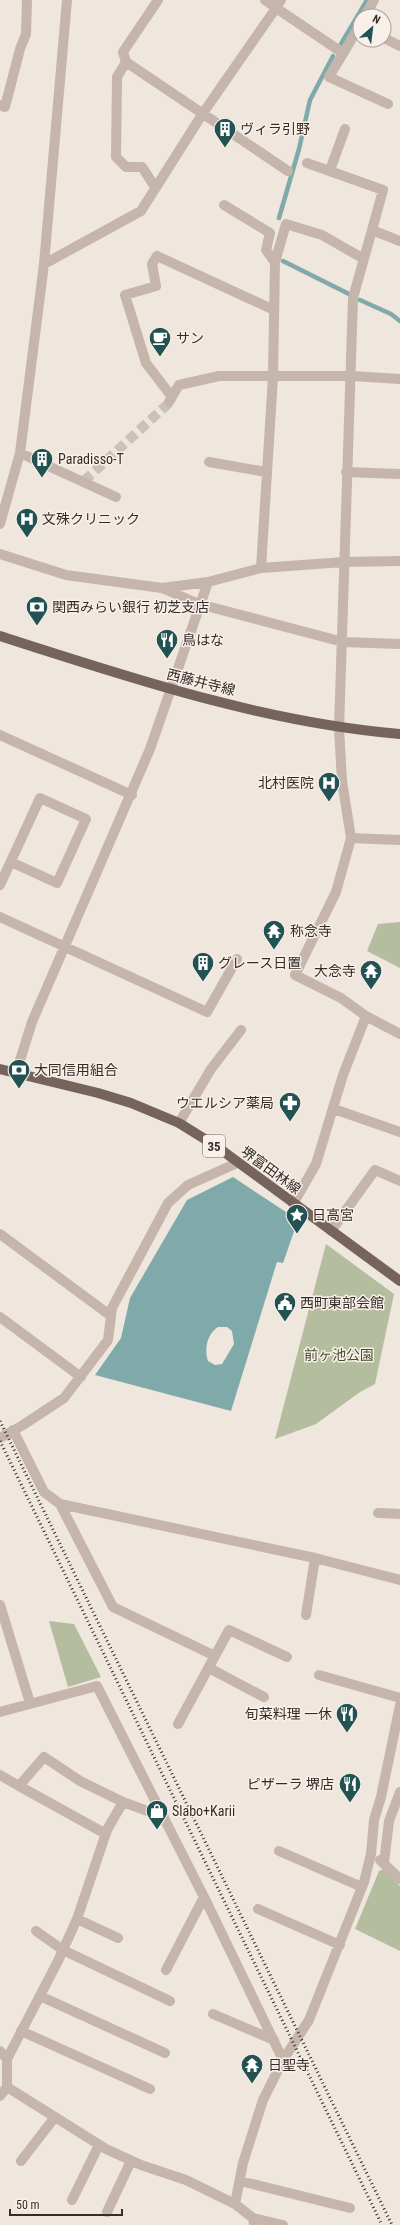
<svg xmlns="http://www.w3.org/2000/svg" width="400" height="2225" viewBox="0 0 400 2225" font-family="'Roboto Condensed','Noto Sans JP',sans-serif">
<rect width="100%" height="100%" fill="#efe6dd"/>
<!-- green -->
<path fill="#b5bd9f" d="M400 922V968L367 951 378 924Z
M326 1244 394 1294 375 1384 360 1392 316 1424 275 1439Z
M49 1621 74 1624 101 1677 68 1687Z
M384 1869 400 1886V1951L355 1929 379 1871Z"/>
<!-- water -->
<path fill="#7faaa9" fill-rule="evenodd" d="M233 1177 298 1220 283 1263 277 1262 231 1411 95 1375 121 1338 130 1298 187 1200ZM218 1327H227L232 1331 234 1344 222 1364 215 1365 208 1361C204 1349 207 1334 218 1327Z"/>
<g fill="none" stroke-linecap="round" stroke-linejoin="round">
<!-- stream -->
<path stroke="#7faaa9" stroke-width="4.5" d="M341 44 367 0
M279 218 299 149 310 100 333 56
M283 261 349 294
M360 300 391 314 400 321"/>
<!-- minor-tunnel -->
<path stroke="#cac1b9" stroke-width="10" stroke-dasharray="10 5" stroke-linecap="butt" d="M84 481 169 403"/>
<!-- minor -->
<path stroke="#c6b5aa" stroke-width="10" d="M158 0 123 52 126 62 288 171
M265 0 276 8 281 0
M365 16 374 0
M360 25 329 77 388 104
M384 38 400 46
M126 62 117 77 116 157 126 167H142L155 187
M0 105 5 107 20 49 26 34 27 0
M307 163 383 190 372 230
M330 170 345 129
M224 205 270 233 266 250 275 262
M400 241 372 230 353 298 339 728 342 781 351 838 336 892 295 975 341 998 366 1016 400 1034
M44 264 141 211 203 113 276 8 343 53
M172 397 146 363 125 295 156 286 152 264 157 256 274 310
M169 402 179 385 219 376H352L400 379
M20 453 116 497
M209 462 266 472
M346 472 400 474
M0 524 20 453 44 264 67 0
M0 554 66 575 162 588 208 582 261 568 344 562 400 561
M261 568 273 377 275 262 286 224 322 235 364 259
M162 588 199 604 343 642 400 644
M0 735 132 795
M351 838 400 840
M0 885 40 798 86 819 57 883 11 862
M0 917 207 1012 237 959
M16 1073 32 1022 150 749 208 582
M334 1109 400 1132
M179 1123 211 1069 241 1030
M293 1204 316 1164 343 1075 366 1016
M331 1231 375 1170 400 1181
M0 1234 111 1316
M0 1317 81 1377
M13 1430 44 1492 60 1504 315 1558 400 1580
M0 1438 23 1425 64 1398 108 1340 112 1308 168 1203 188 1185 237 1163
M60 1504 113 1607 215 1656
M378 1513 400 1514
M0 1605 30 1703
M306 1615 315 1558
M209 1668 264 1697
M319 1675 400 1698
M0 1712 97 1686 206 1901 283 2060
M178 1724 229 1630 287 1657
M0 1775 19 1786
M106 1834 19 1786 44 1757 80 1781 123 1802
M279 1851 362 1887
M380 1860 400 1879
M384 1863 389 1821 400 1792
M258 1909 340 1945
M77 1919 118 1938
M36 1931 63 1950 170 2001
M166 1970 204 1897
M40 1996 165 2053
M213 2014 274 2040
M21 2031 150 2089
M0 2051 7 2059V2087L106 2149 141 2165 186 2180 235 2204 253 2218 254 2225
M7 2059 58 1961 77 1919 107 1830 123 1802 164 1817
M0 2096 7 2087
M21 2161 55 2117
M240 2181 350 2208
M72 2200 99 2145
M235 2204 243 2163 263 2100 283 2060 309 2020 364 1882 371 1854 374 1820 381 1797 400 1705
M107 2212 131 2161
M253 2218 283 2225"/>
<!-- major -->
<path stroke="#75635c" stroke-width="10" d="M0 636C131 678 262 722 400 734
M0 1069 98 1093 131 1103 179 1123 216 1146 400 1281"/>
<!-- rail -->
<path stroke="#352c29" stroke-width="3" stroke-dasharray="1 3" stroke-linecap="butt" d="M0 1421 392 2225
M0 1441 382 2225"/>
</g>
<!-- icons -->
<defs>
<g id="building-pin" transform="scale(1.15)"><path d="M0 17L-7.5 6A9.5 9.5 0 1 1 7.5 6Z" fill="#235252" stroke="#f8f0e9"/><path d="M-4-6H4V6H1V3H-1V6H-4ZM-2.5-4.3h1.7v1.8h-1.7ZM.8-4.3h1.7v1.8H.8ZM-2.5-1h1.7V.8h-1.7ZM.8-1h1.7V.8H.8Z" fill="#fff"/></g>
<g id="cafe-pin" transform="scale(1.15)"><path d="M0 17L-7.5 6A9.5 9.5 0 1 1 7.5 6Z" fill="#235252" stroke="#f8f0e9"/><path d="M-5.5-4.5H6V0H3Q3 3.5 0 3.5H-2.5Q-5.5 3.5-5.5 0ZM3-3.2v2h1.7v-2ZM-6 4.5H4V6H-6Z" fill="#fff"/></g>
<g id="hospital-pin" transform="scale(1.15)"><path d="M0 17L-7.5 6A9.5 9.5 0 1 1 7.5 6Z" fill="#235252" stroke="#f8f0e9"/><path d="M-5-5h3v3.5h4V-5h3V5h-3V1.5h-4V5h-3Z" fill="#fff"/></g>
<g id="bank-pin" transform="scale(1.15)"><path d="M0 17L-7.5 6A9.5 9.5 0 1 1 7.5 6Z" fill="#235252" stroke="#f8f0e9"/><path d="M-6-4H6V4H-6ZM0-2.3a2.3 2.3 0 1 0 0 4.6a2.3 2.3 0 1 0 0-4.6Z" fill="#fff"/></g>
<g id="restaurant-pin" transform="scale(1.15)"><path d="M0 17L-7.5 6A9.5 9.5 0 1 1 7.5 6Z" fill="#235252" stroke="#f8f0e9"/><path d="M-5-6h1v4h1v-4h1v4h1v-4h1v5L-1.5 .5V6h-2V.5L-5-1ZM5-6V6H3V1.5H1.5Q1.5-4 5-6Z" fill="#fff"/></g>
<g id="temple-pin" transform="scale(1.15)"><path d="M0 17L-7.5 6A9.5 9.5 0 1 1 7.5 6Z" fill="#235252" stroke="#f8f0e9"/><path d="M0-6L5-2H3V0L6.5 2.5H4V6H1.5V3h-3V6H-4V2.5H-6.5L-3 0V-2H-5Z" fill="#fff"/></g>
<g id="pharmacy-pin" transform="scale(1.15)"><path d="M0 17L-7.5 6A9.5 9.5 0 1 1 7.5 6Z" fill="#235252" stroke="#f8f0e9"/><path d="M-2-6h4v4h4v4h-4v4h-4v-4h-4v-4h4Z" fill="#fff"/></g>
<g id="sight-pin" transform="scale(1.15)"><path d="M0 17L-7.5 6A9.5 9.5 0 1 1 7.5 6Z" fill="#235252" stroke="#f8f0e9"/><path d="M0-6L1.8-2.2L6-1.7L2.9 1.2L3.7 5.4L0 3.3L-3.7 5.4L-2.9 1.2L-6-1.7L-1.8-2.2Z" fill="#fff"/></g>
<g id="civic-pin" transform="scale(1.15)"><path d="M0 17L-7.5 6A9.5 9.5 0 1 1 7.5 6Z" fill="#235252" stroke="#f8f0e9"/><path d="M-.6-6.5H3V-4.5H.6V-3L4-1V1h2V6H-6V1h2V-1L-.6-3ZM-1.2 2.5V6h2.4V2.5Z" fill="#fff"/></g>
<g id="shop-pin" transform="scale(1.15)"><path d="M0 17L-7.5 6A9.5 9.5 0 1 1 7.5 6Z" fill="#235252" stroke="#f8f0e9"/><path d="M-5-2.5h2.3a2.7 3.5 0 0 1 5.4 0H5L5.5 6h-11ZM-1.5-2.5h3a1.5 2.3 0 0 0-3 0Z" fill="#fff"/></g>
</defs>
<g fill-rule="evenodd">
<use href="#building-pin" x="225" y="129"/>
<use href="#cafe-pin" x="160" y="338"/>
<use href="#building-pin" x="42" y="459"/>
<use href="#hospital-pin" x="27" y="519"/>
<use href="#bank-pin" x="37" y="607"/>
<use href="#restaurant-pin" x="167" y="640"/>
<use href="#hospital-pin" x="329" y="783"/>
<use href="#temple-pin" x="274" y="931"/>
<use href="#building-pin" x="203" y="963"/>
<use href="#temple-pin" x="371" y="971"/>
<use href="#bank-pin" x="19" y="1070"/>
<use href="#pharmacy-pin" x="290" y="1103"/>
<use href="#sight-pin" x="297" y="1215"/>
<use href="#civic-pin" x="285" y="1303"/>
<use href="#restaurant-pin" x="347" y="1714"/>
<use href="#restaurant-pin" x="350" y="1784"/>
<use href="#shop-pin" x="157" y="1811"/>
<use href="#temple-pin" x="252" y="2065"/>
</g>
<g text-anchor="middle" dominant-baseline="central" stroke-width="3" stroke-linejoin="round" paint-order="stroke">
<!-- shield labels -->
<rect fill="#f8f0e9" stroke="#706763" stroke-width="1" x="203" y="1135" width="22" height="22" rx="3"/>
<g font-size="13" font-weight="bold" fill="#352c29">
<text x="214" y="1146">35</text>
</g>
<!-- poi labels -->
<g font-size="14" fill="#352c29" stroke="#f8f0e9" text-anchor="start">
<text x="240" y="129">ヴィラ引野</text>
<text x="176" y="338">サン</text>
<text x="58" y="459">Paradisso-T</text>
<text x="42" y="519">文殊クリニック</text>
<text x="52" y="607">関西みらい銀行 初芝支店</text>
<text x="182" y="640">鳥はな</text>
<text x="314" y="783" text-anchor="end">北村医院</text>
<text x="290" y="931">称念寺</text>
<text x="218" y="963">グレース日置</text>
<text x="356" y="971" text-anchor="end">大念寺</text>
<text x="34" y="1070">大同信用組合</text>
<text x="274" y="1103" text-anchor="end">ウエルシア薬局</text>
<text x="312" y="1215">日高宮</text>
<text x="300" y="1303">西町東部会館</text>
<text x="332" y="1714" text-anchor="end">旬菜料理 一休</text>
<text x="334" y="1784" text-anchor="end">ピザーラ 堺店</text>
<text x="172" y="1811">Slabo+Karii</text>
<text x="268" y="2065">日聖寺</text>
</g>
<!-- street labels -->
<g font-size="14" fill="#352c29" stroke="#f8f0e9">
<text transform="translate(201 682) rotate(14)">西藤井寺線</text>
<text transform="translate(271 1170) rotate(36)">堺富田林線</text>
</g>
<!-- park labels -->
<g font-size="14" fill="#46502f" stroke="#f8f0e9">
<text x="339" y="1355">前ヶ池公園</text>
</g>
</g>
<!-- north arrow -->
<g transform="translate(372 28) rotate(28)"><circle r="19" fill="#f8f0e9" stroke="#aaa29c"/>
<path d="M0-3L7 15L0 10L-7 15Z" fill="#235252"/>
<text y="-6" font-size="11" font-weight="bold" text-anchor="middle" fill="#352c29">N</text>
</g>
<!-- scale -->
<path d="M10 2209v6h112v-6" fill="none" stroke="#352c29" stroke-width="2"/>
<text x="16" y="2209" font-size="12" fill="#352c29" stroke="#f8f0e9" stroke-width="3" paint-order="stroke">50 m</text>
</svg>
